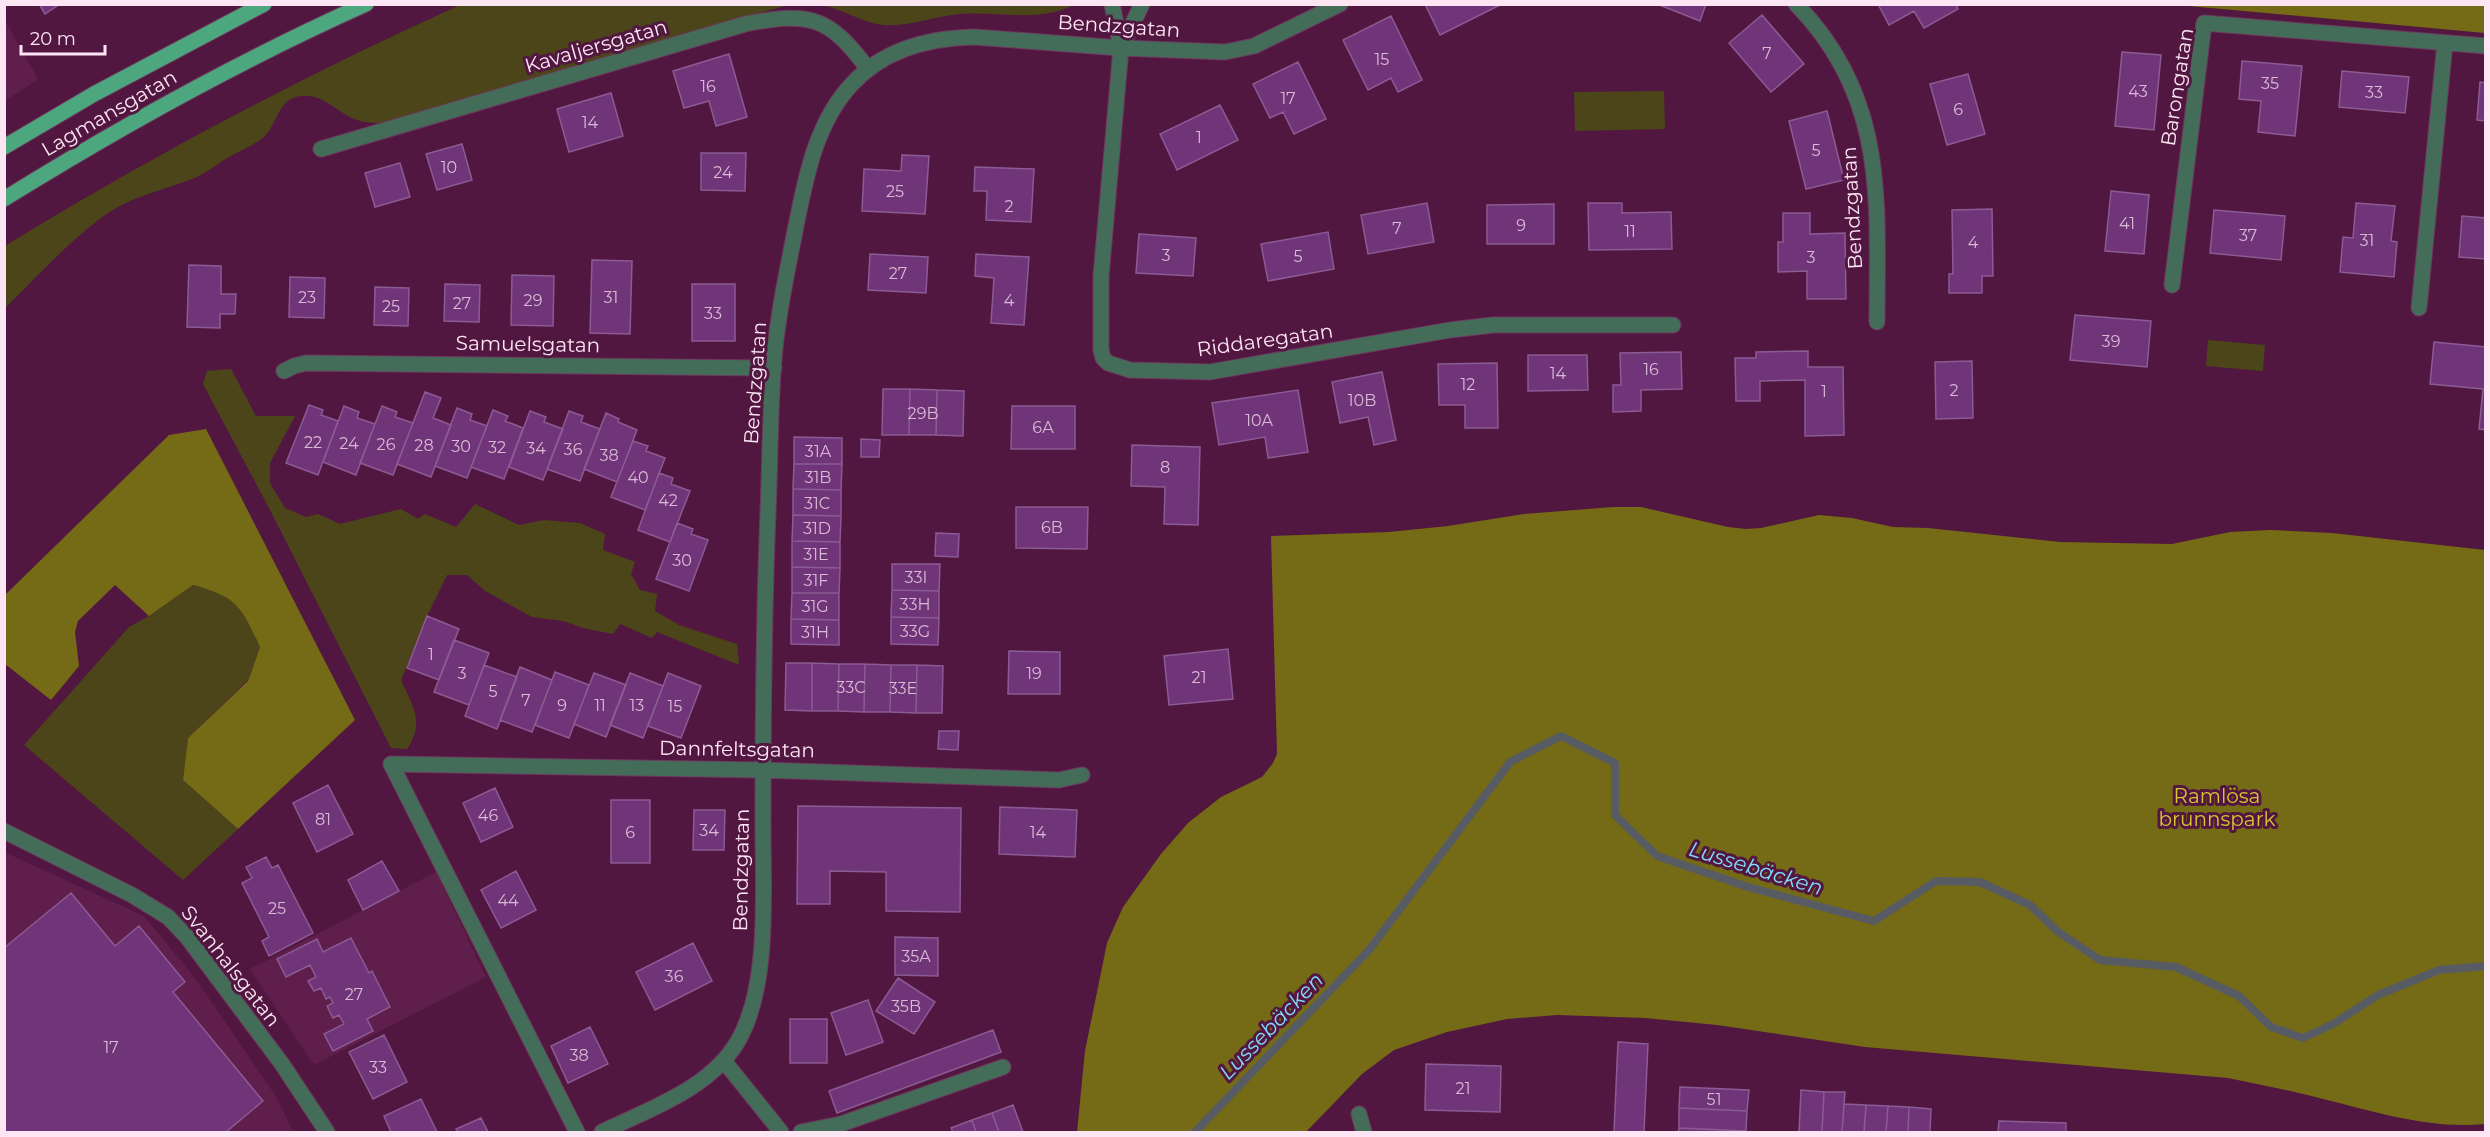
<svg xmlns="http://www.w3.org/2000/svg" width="2490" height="1137" viewBox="0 0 2490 1137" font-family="Montserrat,sans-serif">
<rect width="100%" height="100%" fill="#521740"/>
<!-- built -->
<path fill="#601e4c" d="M4 19 38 79 5 101H4Z
M4 852 144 916 195 978 277 1098 293 1132H5Z
M436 872 486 977 314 1065 250 969Z"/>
<!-- green -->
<path fill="#4b4519" d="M460 5H788L385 123C374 123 364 123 354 119 335 111 324 94 301 96 275 99 278 129 260 140 248 148 235 153 224 160 215 166 207 172 197 177 170 188 141 194 116 208 79 230 36 278 5 308V246C151 156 303 76 460 5Z
M822 5H1074C1038 23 999 11 961 14 934 16 910 27 883 25 862 23 843 9 822 5Z
M1664 91 1665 129 1575 131 1574 92Z
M2208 340 2265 345 2263 371 2206 366Z
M231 369 256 416H295L270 463V483L285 508 306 517 318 514 340 524 401 509 418 519 425 514 456 527 475 504 519 525 544 520 580 523 605 534 603 550 635 562 631 574 640 590 657 594 655 611 679 625 737 644 739 665 657 632 652 638 620 624 613 634 583 628 563 621 532 617 485 591 467 575H447L427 616 401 680C413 707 425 722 407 749L391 748 270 510 203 384 207 371Z
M193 585C239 597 240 606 260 647L248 680 188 738 183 780 238 829 183 880 24 745 129 627 149 616Z"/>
<!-- forest -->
<path fill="#756a15" d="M2178 5H2485V33Z
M206 429 355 720 238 829 183 780 188 738 248 681 260 647C241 607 238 597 193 585L149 616 115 585 78 621 75 632 79 666 51 700 5 664V595L169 435Z
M1613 507H1641L1728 527 1746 529 1761 528 1819 515 1852 518 1893 527 1928 528 2060 542 2172 544 2230 532 2270 530 2332 533 2485 550V1124C2432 1129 2383 1114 2331 1101 2297 1092 2263 1085 2228 1078L1865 1047 1717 1025 1645 1018 1557 1015 1507 1019 1447 1032 1394 1050 1362 1074 1306 1132H1077L1085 1051 1107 943 1123 907 1161 854 1188 823 1221 797 1262 777 1273 763 1277 754 1271 536 1389 532 1448 526 1524 514Z"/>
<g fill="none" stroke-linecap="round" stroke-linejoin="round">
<!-- stream -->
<path stroke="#575c64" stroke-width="8" d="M1195 1132 1369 950 1510 762 1561 736 1615 763V815L1657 856 1748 887 1874 921 1936 881 1980 882 2030 905 2057 931 2100 960 2176 967 2239 996 2271 1027 2303 1038 2333 1024 2378 995 2439 970 2486 966"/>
</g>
<!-- building -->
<path fill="#703479" stroke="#8b5b93" stroke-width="1.5" d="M39 4H60L45 14Z
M1425 4H1502L1440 35Z
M1657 4H1706L1700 21Z
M1878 4H1956L1958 9 1924 28 1914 11 1889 25Z
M1762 15 1804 64 1771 92 1729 43Z
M1391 16 1422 80 1398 92 1391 78 1368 90 1343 40Z
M2122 52 2161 55 2154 130 2115 126Z
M729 54 747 117 716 126 709 101 684 108 673 71Z
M2242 61 2302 66 2295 136 2258 132 2261 101 2239 99Z
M1298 62 1326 119 1294 134 1283 112 1270 118 1253 84Z
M2342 71 2409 77 2405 113 2339 107Z
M1968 74 1985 134 1947 145 1930 84Z
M2480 82 2486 83V121L2477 120Z
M611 93 623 136 569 152 557 109Z
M1220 105 1238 140 1177 170 1160 134Z
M1827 111 1844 180 1806 189 1789 121Z
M462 144 472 180 437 190 426 154Z
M701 153H746L745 191 701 190Z
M902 155 929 156 925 214 862 211 864 169 901 171Z
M400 163 410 197 375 207 365 173Z
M975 167 1034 169 1031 222 986 220 987 191H974Z
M2111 191 2149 195 2144 254 2105 251Z
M1427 203 1434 242 1368 254 1361 215Z
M1588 203H1622V213L1671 212 1672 249 1589 250Z
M2356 203 2395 206 2391 241 2397 242 2394 277 2340 272 2343 237 2353 238Z
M1554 204V244H1487V205Z
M1992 209 1993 276H1982V293H1949V274H1953L1952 210Z
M2214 210 2285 216 2281 260 2210 253Z
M1783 213H1810V234L1845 233 1846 299H1807V271L1778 272V242H1783Z
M2462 216 2486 218V259L2459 257Z
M1328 232 1334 269 1268 281 1261 244Z
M1139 234 1196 238 1193 276 1136 273Z
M870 254 928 257 926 293 868 290Z
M976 254 1029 257 1024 325 991 323 994 278 975 276Z
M592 260 632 261 630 334 590 333Z
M189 265 221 266V294H236L235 314H220V328L187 327Z
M512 275 554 276 553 326 511 325Z
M290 277 325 278 324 318 289 317Z
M445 284 480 285 479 322 444 321Z
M692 284H735V341H692Z
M375 287 409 288 408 326 374 325Z
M2075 315 2151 321 2147 367 2070 360Z
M2434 342 2486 347V430L2479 429 2483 389 2430 384Z
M1808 351V367H1843L1844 435 1805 436V380L1760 381V401H1736L1735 358H1756V352Z
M1681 352 1682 389 1641 390V411L1613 412V385H1621L1620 353Z
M1528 355H1587L1588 390 1528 391Z
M1972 361 1973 418 1936 419 1935 362Z
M1497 363 1498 428H1465V405H1439L1438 364Z
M1382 372 1396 440 1374 445 1368 417 1340 423 1332 382Z
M883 389H910L909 435H882Z
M910 389 937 390 936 435H909Z
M937 390 964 391 963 436 936 435Z
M1298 390 1308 452 1268 458 1265 437 1219 445 1212 403Z
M425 392 441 398 433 418 451 425 431 477 397 464Z
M309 405 323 410 321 415 338 421 318 475 286 463Z
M344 406 359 412 357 418 375 424 356 475 323 462Z
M382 406 397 412 395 417 413 423 393 475 360 463Z
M1012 406H1075V449H1011Z
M457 408 472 414 470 420 487 426 467 478 435 466Z
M493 410 508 416 505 421 523 428 504 479 471 467Z
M530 411 546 417 544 422 563 429 543 480 509 467Z
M569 411 583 416 581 422 600 429 580 481 547 469Z
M606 413 619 419 618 422 637 430 617 482 584 469Z
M794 437 842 438V464H794Z
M861 439 880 440 879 457H861Z
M633 441 648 446 646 451 665 458 645 510 611 497Z
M1132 445 1200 447 1198 525 1164 524 1165 487 1131 486Z
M794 464H842L841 490 793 489Z
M659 473 673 478 671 484 690 491 670 542 638 530Z
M793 489 841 490V516L793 515Z
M1016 507H1088L1087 549 1016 548Z
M793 515 841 516 840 542 792 541Z
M677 523 693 529 691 534 708 540 689 591 656 579Z
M936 533 959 534 958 557 935 556Z
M792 541 840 542V568L792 567Z
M892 564H940L939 591 892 590Z
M792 567 840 568 839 593H792Z
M892 590 939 591V618L891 617Z
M792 593H839V620L791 619Z
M427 616 459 629 439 680 407 668Z
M891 617 939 618 938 645 891 644Z
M791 619 839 620V645L791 644Z
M454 640 489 653 469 705 434 692Z
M1228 649 1233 699 1169 705 1164 656Z
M1009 651 1060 652V694H1008Z
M786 663H812V711L785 710Z
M812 663 839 664 838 711H812Z
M839 664H865L864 712 838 711Z
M865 664 891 665 890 712H864Z
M484 665 517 677 497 729 465 716Z
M891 665H917L916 713 890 712Z
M917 665 943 666 942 713H916Z
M520 667 552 680 532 732 500 720Z
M555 672 589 685 569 738 535 725Z
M594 673 626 685 606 737 574 724Z
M630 673 663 686 643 738 610 725Z
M668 673 701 686 681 738 648 726Z
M939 731H959L958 750 938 749Z
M328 785 353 834 317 852 293 803Z
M495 788 513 827 481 842 463 803Z
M611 800H650V863H611Z
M798 806 961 808 960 912 886 911V872L830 871V904H797Z
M1000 807 1077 810 1075 857 999 854Z
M694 810H725L724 850H693Z
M266 857 272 868 278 865 313 933 269 956 262 941 269 937 242 883 252 878 246 867Z
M382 861 399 891 363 910 348 880Z
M516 871 536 910 501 928 481 890Z
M71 893 115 946 139 926 185 982 173 992 263 1101 226 1132H4V948Z
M895 937 938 938V976L895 975Z
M351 938 369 973 372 971 390 1007 367 1019 373 1031 333 1051 324 1034 344 1024 339 1015 333 1018 327 1006 333 1003 330 997 326 999 321 988 314 991 308 981 316 977 310 965 286 977 277 959 317 939 323 952Z
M693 943 712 981 655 1010 636 972Z
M898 978 935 1002 914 1034 876 1011Z
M868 1000 883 1042 846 1055 831 1013Z
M790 1019H827V1063H790Z
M590 1027 608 1064 568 1083 551 1046Z
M993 1030 1001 1052 837 1113 829 1091Z
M384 1035 407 1082 373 1099 349 1052Z
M1618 1042 1648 1044 1644 1132H1614Z
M1426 1064 1501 1066 1500 1112 1425 1110Z
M1680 1087 1749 1090 1747 1111 1679 1108Z
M1801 1090 1824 1092 1822 1132H1799Z
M1824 1092H1845L1842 1132H1822Z
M421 1099 437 1132H391L384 1116Z
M1844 1104 1866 1105 1864 1132H1842Z
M1013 1105 1023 1132H999L992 1113Z
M1866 1105 1888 1106 1886 1132H1864Z
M1888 1106 1909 1107 1908 1132H1886Z
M1909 1107 1931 1109 1930 1132H1908Z
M1679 1108 1747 1111 1746 1131 1679 1128Z
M992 1113 999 1132H976L972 1120Z
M481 1118 488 1132H458L456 1129Z
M972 1120 976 1132H953L951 1128Z
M1999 1121 2066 1123V1132H1998Z
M1679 1128 1746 1131V1132H1678Z"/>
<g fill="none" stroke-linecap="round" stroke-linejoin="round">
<!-- minor casing -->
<g stroke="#6d385d" stroke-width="17">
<path id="minor" d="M1112 4 1121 48 1101 276V350L1103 358 1108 363 1130 370 1210 372 1450 330 1493 325H1673
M1796 4C1888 98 1877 202 1877 322
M1121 48 1142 4
M321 149 745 24C809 12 828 15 868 69
M2172 285 2204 23 2486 46
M2419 308 2445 43
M284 371 294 366 306 363 774 368
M4 831 132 895 168 917 187 937 282 1064 327 1132
M724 1061 781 1132
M1359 1114 1364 1132
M577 1132 391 764 763 770 1059 780 1082 775
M602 1132C649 1109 710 1089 738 1041 772 982 762 880 763 813 763 713 764 612 768 512 770 465 770 418 773 371 776 324 786 277 795 231 805 181 815 123 852 84 884 49 928 38 974 37L1121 48 1225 52 1254 46 1340 4
M801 1132 841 1124 1003 1067"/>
</g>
<!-- major casing -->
<g stroke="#6d385d" stroke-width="17">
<path id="major" d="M4 147 94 94 264 4
M4 199C120 127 241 60 366 4"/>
</g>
<!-- minor -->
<use href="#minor" stroke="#446d59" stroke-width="15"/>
<!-- major -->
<use href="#major" stroke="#4ca77e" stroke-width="15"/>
</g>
<g text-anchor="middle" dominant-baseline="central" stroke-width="6" stroke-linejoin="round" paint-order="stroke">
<!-- number labels -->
<g font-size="16" fill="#dabad4">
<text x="1767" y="53">7</text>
<text x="1382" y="59">15</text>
<text x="2270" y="83">35</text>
<text x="708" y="86">16</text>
<text x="2138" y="91">43</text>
<text x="2374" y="92">33</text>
<text x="1288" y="98">17</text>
<text x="1958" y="109">6</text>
<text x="590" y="122">14</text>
<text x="1199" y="137">1</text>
<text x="1816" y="150">5</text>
<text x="449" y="167">10</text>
<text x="723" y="172">24</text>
<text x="895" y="191">25</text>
<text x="1009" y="206">2</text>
<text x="2127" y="223">41</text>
<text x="1521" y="225">9</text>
<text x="1397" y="228">7</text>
<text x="1630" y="231">11</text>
<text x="2248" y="235">37</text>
<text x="2367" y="240">31</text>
<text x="1973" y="242">4</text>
<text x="1166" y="255">3</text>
<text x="1298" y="256">5</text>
<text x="1811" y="257">3</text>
<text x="898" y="273">27</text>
<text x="307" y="297">23</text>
<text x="611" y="297">31</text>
<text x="533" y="300">29</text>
<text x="1009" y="300">4</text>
<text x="462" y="303">27</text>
<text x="391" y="306">25</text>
<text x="713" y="313">33</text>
<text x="2111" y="341">39</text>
<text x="1651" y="369">16</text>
<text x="1558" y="373">14</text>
<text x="1468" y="384">12</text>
<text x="1954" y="390">2</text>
<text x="1824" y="391">1</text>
<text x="1362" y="400">10B</text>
<text x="923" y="413">29B</text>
<text x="1259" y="420">10A</text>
<text x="1043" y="427">6A</text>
<text x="313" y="442">22</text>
<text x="349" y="443">24</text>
<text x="386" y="444">26</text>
<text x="424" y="445">28</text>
<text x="461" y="446">30</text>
<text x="497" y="447">32</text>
<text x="536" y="448">34</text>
<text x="573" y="449">36</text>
<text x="818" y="451">31A</text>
<text x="609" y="455">38</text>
<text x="1165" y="467">8</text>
<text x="638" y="477">40</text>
<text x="818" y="477">31B</text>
<text x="668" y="500">42</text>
<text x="817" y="503">31C</text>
<text x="1052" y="527">6B</text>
<text x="817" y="528">31D</text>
<text x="816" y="554">31E</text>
<text x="682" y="560">30</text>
<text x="916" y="577">33I</text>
<text x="816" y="580">31F</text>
<text x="915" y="604">33H</text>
<text x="815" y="606">31G</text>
<text x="915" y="631">33G</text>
<text x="815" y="632">31H</text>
<text x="431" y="654">1</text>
<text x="462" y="673">3</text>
<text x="1034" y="673">19</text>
<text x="1199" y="677">21</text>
<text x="851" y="687">33C</text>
<text x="903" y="688">33E</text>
<text x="493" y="691">5</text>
<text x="526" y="700">7</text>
<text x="562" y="705">9</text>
<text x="600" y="705">11</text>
<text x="637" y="705">13</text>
<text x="675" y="706">15</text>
<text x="488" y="815">46</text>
<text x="323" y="819">81</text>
<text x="709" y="830">34</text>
<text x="630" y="832">6</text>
<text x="1038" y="832">14</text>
<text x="508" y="900">44</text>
<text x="277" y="908">25</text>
<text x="916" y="956">35A</text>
<text x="674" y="976">36</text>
<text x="354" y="994">27</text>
<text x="906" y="1006">35B</text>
<text x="111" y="1047">17</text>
<text x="579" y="1055">38</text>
<text x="378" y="1067">33</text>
<text x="1463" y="1088">21</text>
<text x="1714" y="1099">51</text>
</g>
<!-- street labels -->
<g font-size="20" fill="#fde6f3" stroke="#521740">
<text transform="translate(1119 26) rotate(4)">Bendzgatan</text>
<text transform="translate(596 46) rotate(-16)">Kavaljersgatan</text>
<text transform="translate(2177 87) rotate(-81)">Barongatan</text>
<text transform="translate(109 113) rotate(-30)">Lagmansgatan</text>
<text transform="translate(1852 208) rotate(-93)">Bendzgatan</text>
<text transform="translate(1265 340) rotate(-8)">Riddaregatan</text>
<text transform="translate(528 344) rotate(1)">Samuelsgatan</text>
<text transform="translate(755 383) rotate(-86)">Bendzgatan</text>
<text transform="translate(737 749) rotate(1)">Dannfeltsgatan</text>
<text transform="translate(741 870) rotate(-89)">Bendzgatan</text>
<text transform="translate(231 966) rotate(52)">Svanhalsgatan</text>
</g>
<!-- park labels -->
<g font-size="20" fill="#d6c433" stroke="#521740">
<text x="2217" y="796">Ramlösa<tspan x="2217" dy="23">brunnspark</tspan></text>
</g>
<!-- water labels -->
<g font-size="21" font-style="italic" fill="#83daf8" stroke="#521740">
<text transform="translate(1756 868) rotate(17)">Lussebäcken</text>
<text transform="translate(1271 1026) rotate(-46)">Lussebäcken</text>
</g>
</g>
<!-- border -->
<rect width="2490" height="1137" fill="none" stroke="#fde6f3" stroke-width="12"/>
<!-- scale -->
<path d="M21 45v9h84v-9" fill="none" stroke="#fde6f3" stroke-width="3"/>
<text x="30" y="45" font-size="18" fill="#fde6f3" stroke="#521740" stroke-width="4.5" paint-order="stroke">20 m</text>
</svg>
